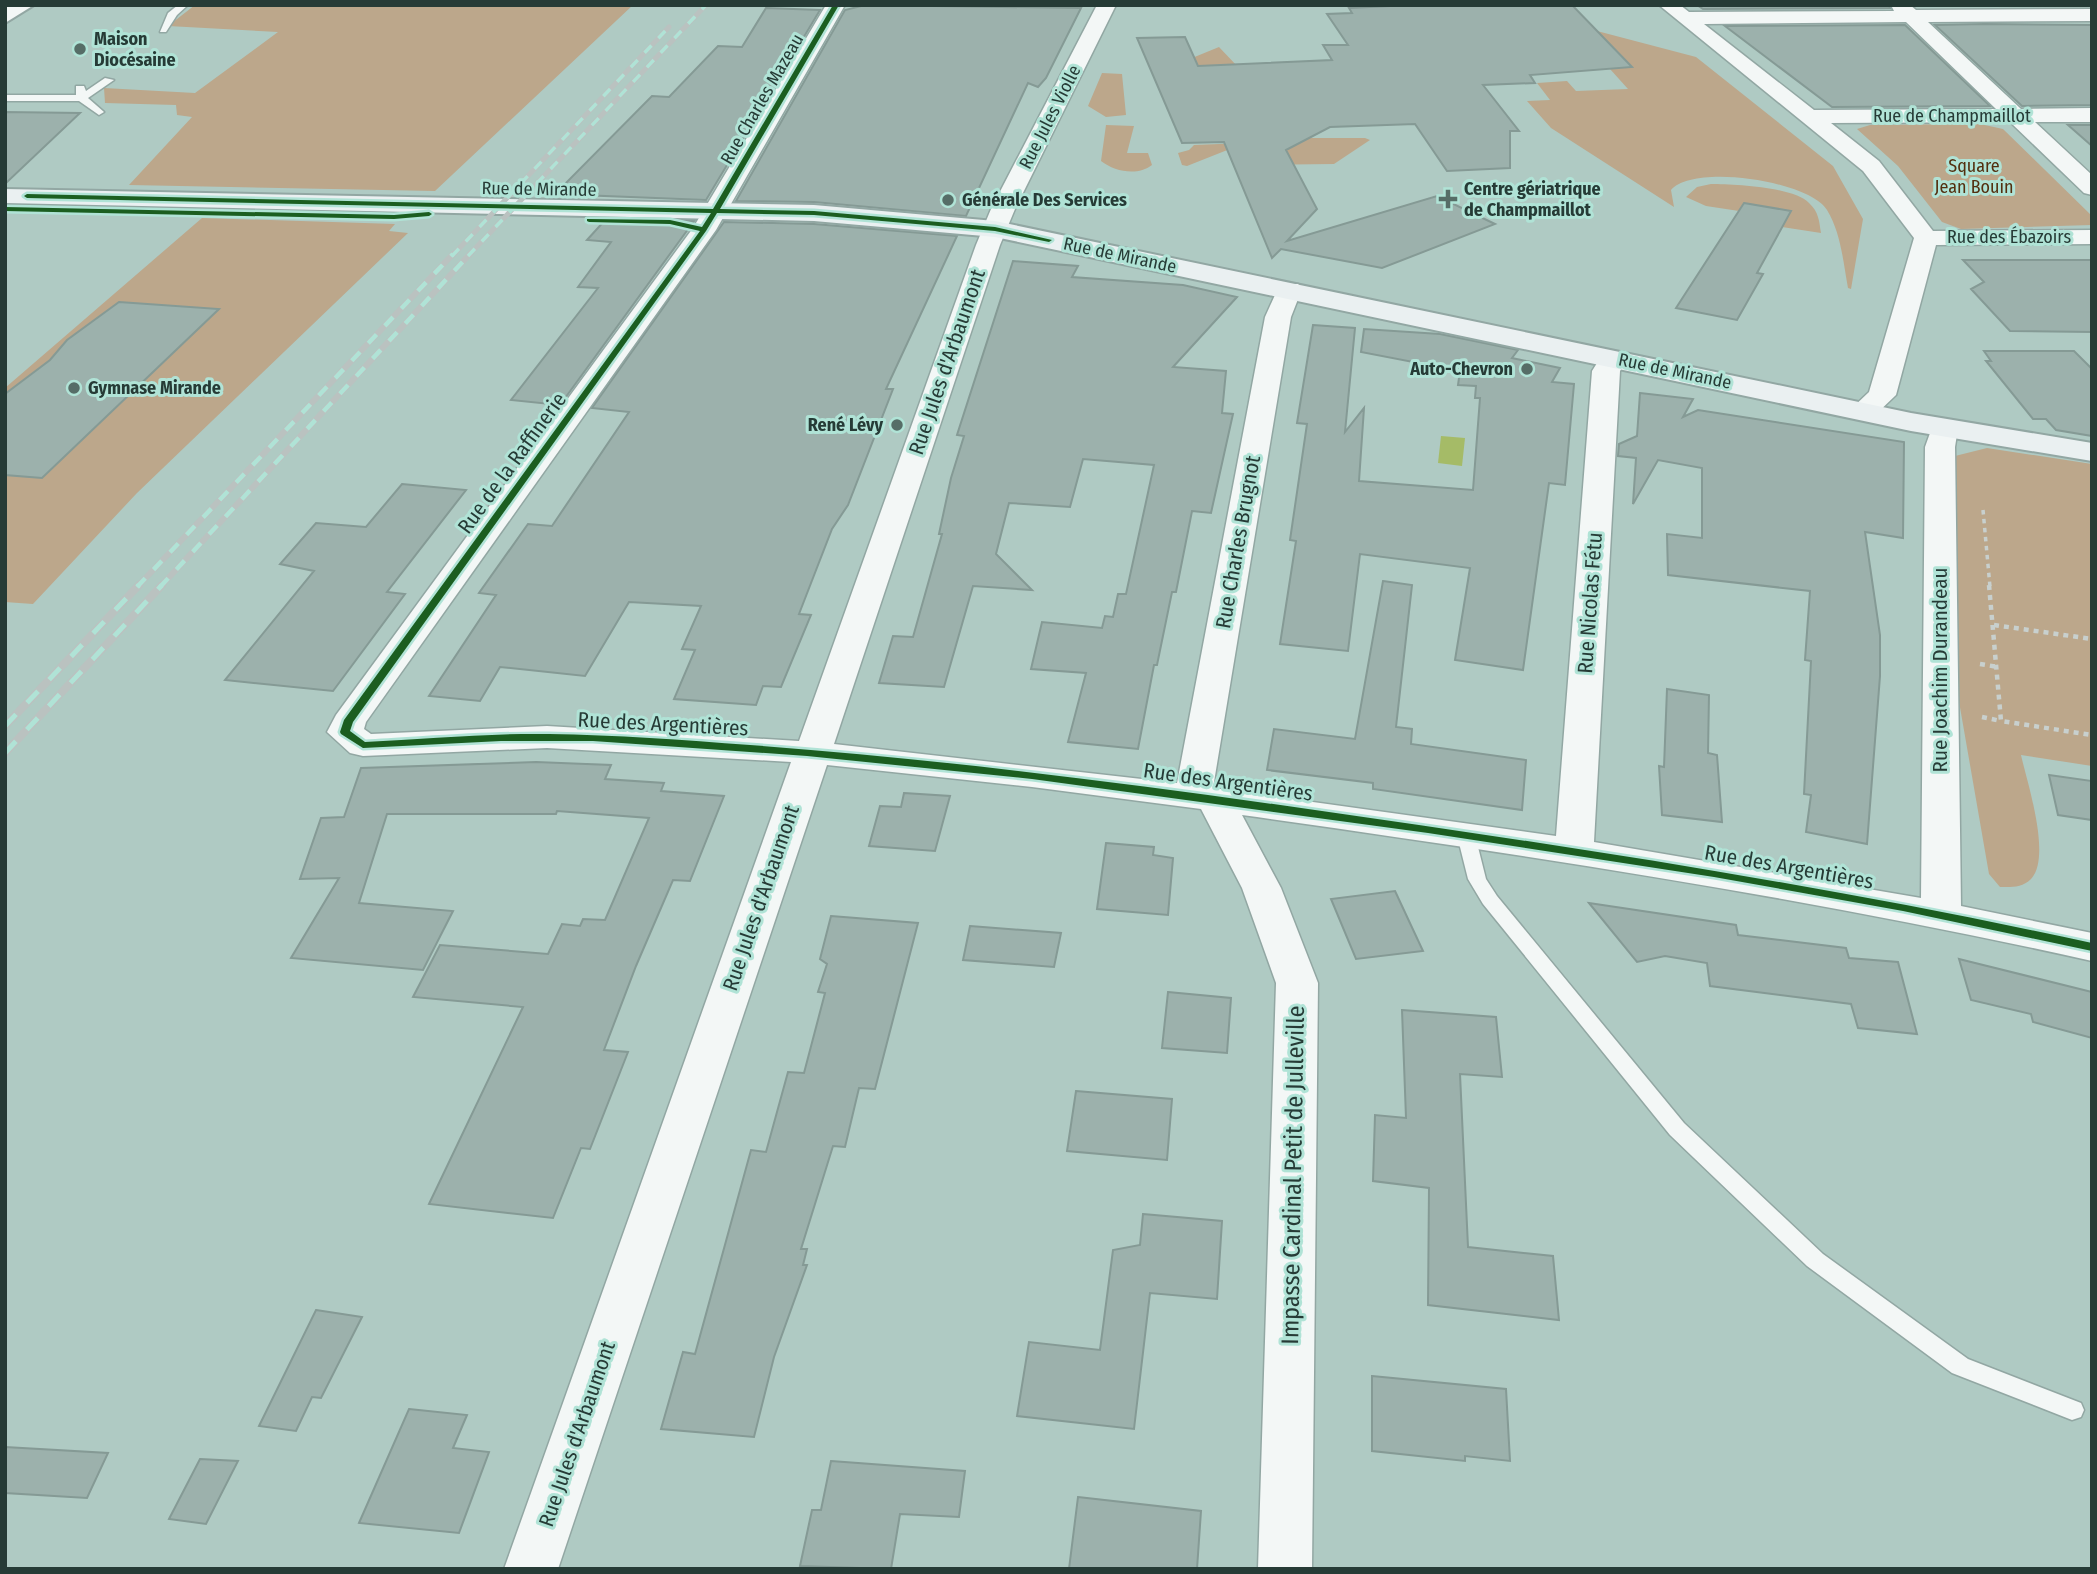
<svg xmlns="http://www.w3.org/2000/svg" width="2097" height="1574" viewBox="0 0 2097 1574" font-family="'Fira Sans Condensed',sans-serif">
<rect width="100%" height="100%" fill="#afcac3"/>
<!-- green -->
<path fill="#bca78b" d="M195 5H633L435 191 129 185 192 117 177 115 176 105 105 103 104 88 195 93 278 32 168 26Z
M1597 31 1696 57 1833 166 1863 219 1851 289 1848 288C1843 261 1841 233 1827 210 1809 181 1694 163 1671 190L1674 207 1551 128 1527 101 1550 100 1537 83 1567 81 1576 91 1628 89 1610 69 1632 67Z
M1219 47 1238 67 1179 69 1175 65Z
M1102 73 1122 74 1126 115 1106 117 1088 106Z
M1980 124 2003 129 2092 216V225L1961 229 1942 222 1898 166 1857 129 1870 125Z
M1106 125 1134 126 1127 153H1148L1152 165C1138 176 1115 172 1101 161Z
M1281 138H1365L1370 140 1334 164 1243 165Z
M1245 143 1187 166 1182 165 1178 153 1189 150 1194 145Z
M1711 184C1734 184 1794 187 1809 203 1819 212 1819 221 1821 233L1782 227 1790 211 1744 203 1739 211 1706 206 1686 197 1697 187Z
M202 218 395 224 389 231 408 233 137 493 33 604 5 602V388Z
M1987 448 2092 464V766L2021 755C2027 782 2052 857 2031 879 2022 888 2012 887 2000 887L1989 874 1953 667 1951 457Z"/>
<!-- water -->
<path fill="#a5bb67" d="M1441 436 1465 438 1462 466 1438 463Z"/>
<!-- building -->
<path fill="#9cb1ac" stroke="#859a95" stroke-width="2" d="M865 5 1081 8 1046 78 1038 87 1028 83 966 216 814 202 736 201 845 10Z
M1412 5H1572L1632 67 1530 75 1535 83 1483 85 1519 131H1510V168L1447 171 1415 124 1330 127 1286 150 1317 209 1287 241 1437 196 1495 224 1382 268 1281 249 1272 258 1224 142 1182 143 1137 38 1185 37 1198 66 1332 60 1323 45H1348L1327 14 1352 13 1349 8Z
M1697 5H1889L1890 8 1703 9Z
M766 8 820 10 706 200 555 194 652 96 669 97 718 46 742 47Z
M1984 24 2092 25V105L2022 106 1935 25Z
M1905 25 1990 106 1832 107 1725 26Z
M5 112 80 113 5 184Z
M2068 125H2092V146Z
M1744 203 1791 211 1757 273 1763 274 1737 320 1676 308Z
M606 219 694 221 560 405 511 400 598 288 578 287 611 242 587 240Z
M724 222 814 224 957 236 886 389H893L848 505 832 529 799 614 811 615 781 687 763 686 756 705 674 699 695 650 682 649 701 606 629 602 585 676 500 667 480 701 429 696 496 595 479 593 528 524 552 526 629 412 592 408Z
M1963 260H2092V332L2010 331 1971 289 1984 282Z
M1013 261 1078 266 1072 277 1183 285 1237 297 1173 367 1226 371 1222 413 1233 414 1211 513 1192 511 1176 592H1172L1157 665H1154L1138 749 1068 742 1086 673 1031 669 1042 622 1102 628 1105 616 1113 617 1118 594H1126L1154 465 1083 459 1070 507 1009 503 996 554 1032 590 973 586 944 687 879 683 893 636 913 637 942 534H939L951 478 964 436 957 435Z
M119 302 219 309 42 478 5 475V394L50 360 67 340Z
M1313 325 1355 328 1345 432 1364 408 1359 481 1473 490 1480 398H1475L1476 386 1458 385 1460 371 1361 352 1364 329 1440 334 1518 350 1512 358 1560 368 1552 382 1574 384 1565 485 1549 483 1523 670 1455 660 1470 568 1360 554 1348 651 1280 644 1296 541 1290 540 1307 424 1297 423Z
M1984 351H2074L2092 369V436L2056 430 2046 419H2033L1986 361H1991Z
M1640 393 1693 399 1683 417 1698 410 1904 442 1903 538 1865 532 1880 635V676L1867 844 1806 832 1811 795 1804 794 1811 661 1805 660 1810 591 1668 575 1667 534 1702 538V468L1658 460 1633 504 1636 458 1618 456 1619 444 1637 436Z
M402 484 466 490 387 592 405 594 333 691 225 680 314 571 280 564 316 523 366 527Z
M1383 581 1412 585 1396 727 1412 729 1411 744 1526 760 1522 810 1373 789V783L1267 770 1274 729 1355 739Z
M1667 689 1709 695 1708 753 1717 755 1722 822 1662 815 1659 766 1664 767Z
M536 762 611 765 605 779 664 783 661 791 724 796 690 881 673 880 636 966 604 1050 628 1052 590 1149 581 1148 553 1218 429 1204 523 1007 413 997 440 945 548 954 562 924 580 926 583 919 605 920 649 818 557 811 556 814H387L359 903 453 911 423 970 291 958 339 878 300 879 321 818 344 817 361 768Z
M2049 775 2092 781V820L2058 815Z
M904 793 950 796 935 851 869 846 880 806 901 807Z
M1106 843 1154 847 1153 855 1173 858 1168 915 1097 909Z
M1395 891 1423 951 1356 959 1331 899Z
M1589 903 1736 925 1738 935 1846 948 1849 958 1898 962 1917 1034 1858 1028 1851 1004 1710 986 1707 963 1665 956 1637 962Z
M831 916 918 923 875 1089 859 1088 845 1147 833 1146 801 1249H807L803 1265H807L774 1357 754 1437 661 1429 683 1352 695 1354 751 1150 766 1152 788 1072 804 1073 825 993 818 992 827 964 820 959Z
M970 926 1061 933 1054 967 963 960Z
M1959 959 2092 992V1038L2033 1022 2031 1014 1971 1000Z
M1168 992 1231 998 1227 1053 1162 1048Z
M1402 1010 1496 1017 1502 1077 1460 1074 1468 1247 1553 1256 1559 1320 1428 1305 1429 1188 1373 1181 1375 1115 1406 1118Z
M1076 1091 1172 1099 1167 1160 1067 1151Z
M1143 1214 1222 1221 1217 1299 1150 1293 1134 1429 1017 1416 1029 1342 1100 1350 1113 1250 1140 1245Z
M316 1310 362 1317 321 1398 312 1397 296 1431 259 1426Z
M1372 1376 1506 1389 1510 1461 1465 1456V1461L1372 1451Z
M409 1409 467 1415 453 1448 489 1452 459 1533 359 1523Z
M5 1447 108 1453 87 1498 5 1493Z
M200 1459 238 1461 206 1524 169 1519Z
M831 1461 965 1471 959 1517 900 1514 891 1569 800 1566 812 1510H821Z
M1078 1497 1201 1511 1197 1569H1069Z"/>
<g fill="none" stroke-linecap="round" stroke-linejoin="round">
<!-- service casing -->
<g stroke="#92a7a3" stroke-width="3">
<path id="service" d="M178 5H188L177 15 166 32H160L168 13Z
M105 78 114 80 88 98 104 112 99 115 79 101H5V95H76V86H84L86 91Z
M1466 829 1475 835 1486 879 1497 896 1684 1123 1823 1254 1968 1359 2081 1403 2084 1410 2081 1417 2072 1420 1952 1373 1807 1266 1670 1135 1483 904 1468 879 1457 835Z"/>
</g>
<!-- minor casing -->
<g stroke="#92a7a3" stroke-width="3">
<path id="minor" d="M826 5H845L716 230 366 722 364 729 371 734 547 726 799 741 976 245 991 209 1097 5H1116L1015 209 1000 245 834 744 1177 783 1265 317 1280 284H1298L1302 289 1291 317 1213 788 1556 836 1592 371 1604 352H1624L1628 358 1620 371 1594 842 1921 898 1925 447 1934 422 1944 419 1954 422 1958 428 1955 447 1961 906 2092 933V961C1811 898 1527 855 1242 815L1281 888 1318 983 1312 1569H1258L1276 983 1242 888 1201 809 1032 787 827 765 558 1569H504L791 762 547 748 363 756 350 753 327 732 336 715 693 228Z
M1659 5H1680L1689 12 1894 11 1891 5H1910L1916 10 2092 9V21L1928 22 2021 109 2092 108V122H2035L2092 175V195L2084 193 2010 122 1831 123 1879 161 1933 231 2092 230V244L1936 245 1896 395 1873 417 1863 419 1853 417 1849 411 1869 392 1914 238 1863 171ZM1906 22 1996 109 1814 110 1704 24Z"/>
</g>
<!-- tertiary casing -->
<g stroke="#92a7a3" stroke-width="4">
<path id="tertiary" d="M10 5H34L5 23V8Z"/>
</g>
<!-- secondary casing -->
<g stroke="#92a7a3" stroke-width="4">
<path id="secondary" d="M5 189 814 205 995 221 1911 413 2092 443V461L1911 431 995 237 814 221 5 203Z"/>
</g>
<!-- path-far1 -->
<path stroke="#c8d0ce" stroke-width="3.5" stroke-dasharray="4.5 4.5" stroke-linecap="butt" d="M1983 510 1990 587"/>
<!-- path -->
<path stroke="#c8d0ce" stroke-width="4.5" stroke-dasharray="5 5" stroke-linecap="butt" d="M1989 585 2001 721 2092 735
M1994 625 2092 639
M1980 664 1998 667
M1982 717 2001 721"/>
<!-- service -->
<use href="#service" fill="#f3f7f6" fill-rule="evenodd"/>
<!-- minor -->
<use href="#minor" fill="#f3f7f6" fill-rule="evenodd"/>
<!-- tertiary -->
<use href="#tertiary" fill="#f3f7f6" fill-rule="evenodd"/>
<!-- secondary -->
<use href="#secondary" fill="#eaf0f1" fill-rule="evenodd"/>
<!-- rail-far2 casing -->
<g stroke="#bac2c0" stroke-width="5">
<path id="rail-far2" d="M452 256 669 27
M468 256 706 5"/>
</g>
<!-- rail-far1 casing -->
<g stroke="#bac2c0" stroke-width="6">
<path id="rail-far1" d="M137 587 453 254
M160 587 470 254"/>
</g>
<!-- rail casing -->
<g stroke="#bac2c0" stroke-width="8">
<path id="rail" d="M5 726 139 585
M5 753 162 585"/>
</g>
<!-- rail-far2 -->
<use href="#rail-far2" stroke="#b0e3d6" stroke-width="3.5" stroke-dasharray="10" stroke-linecap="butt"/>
<!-- rail-far1 -->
<use href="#rail-far1" stroke="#b0e3d6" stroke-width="4.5" stroke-dasharray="12" stroke-linecap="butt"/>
<!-- rail -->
<use href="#rail" stroke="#b0e3d6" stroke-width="5" stroke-dasharray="16" stroke-linecap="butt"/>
<!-- cycleway casing -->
<g stroke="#b0e3d6" stroke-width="5">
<path id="cycleway" d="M833 5H839L720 209 814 211 995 227 1052 240 1049 242 995 231 814 215 717 213 706 231 353 722 350 731 365 742C426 739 488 733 549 734 616 735 683 740 750 745 939 759 1127 783 1315 810 1576 847 1835 887 2092 943V951L1903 911 1714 877 1428 833 1032 779 807 756 593 741H501L363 748 341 734 340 732 344 720 700 231 670 224 589 222 587 221V219L670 220 702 227 711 213 27 198 24 196 27 194 713 209Z
M5 207 394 215 429 212 432 214 429 216 394 219 5 211Z"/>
</g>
<!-- cycleway -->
<use href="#cycleway" fill="#1b5e20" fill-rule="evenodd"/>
</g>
<!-- markers -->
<g fill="#566d67" stroke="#b0e3d6" stroke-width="2.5">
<circle cx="80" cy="49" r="7"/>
<path d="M1444.5 188.5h7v7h7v7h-7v7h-7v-7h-7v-7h7z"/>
<circle cx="948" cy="200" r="7"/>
<circle cx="1527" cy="369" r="7"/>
<circle cx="74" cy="388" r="7"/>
<circle cx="897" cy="425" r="7"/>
</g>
<g text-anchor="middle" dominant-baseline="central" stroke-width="6" stroke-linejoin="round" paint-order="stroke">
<!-- far-poi labels -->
<g font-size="18" font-weight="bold" fill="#263b36" stroke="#b0e3d6" text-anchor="start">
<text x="94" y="39">Maison<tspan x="94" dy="21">Diocésaine</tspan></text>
<text x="1464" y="189">Centre gériatrique<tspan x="1464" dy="21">de Champmaillot</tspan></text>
<text x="962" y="200">Générale Des Services</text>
<text x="1513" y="369" text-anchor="end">Auto-Chevron</text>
<text x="88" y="388">Gymnase Mirande</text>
<text x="883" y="425" text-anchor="end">René Lévy</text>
</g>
<!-- far-street labels -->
<g font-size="18" fill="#263b36" stroke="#b0e3d6">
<text transform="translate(762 99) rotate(-60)">Rue Charles Mazeau</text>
<text x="1952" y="116">Rue de Champmaillot</text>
<text transform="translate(1050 117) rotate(-63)">Rue Jules Violle</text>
<text transform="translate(539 189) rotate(1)">Rue de Mirande</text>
<text x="2009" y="237">Rue des Ébazoirs</text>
<text transform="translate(1120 255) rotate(12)">Rue de Mirande</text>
<text transform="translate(1675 371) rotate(12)">Rue de Mirande</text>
</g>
<!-- far-park labels -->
<g font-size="18" fill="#532f0f" stroke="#b0e3d6">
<text x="1974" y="166">Square<tspan x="1974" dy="21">Jean Bouin</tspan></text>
</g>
<!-- street labels -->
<g font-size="21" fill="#263b36" stroke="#b0e3d6">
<text transform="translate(947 362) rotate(-71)">Rue Jules d'Arbaumont</text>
<text transform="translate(512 463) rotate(-54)">Rue de la Raffinerie</text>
<text transform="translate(1238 542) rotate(-80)">Rue Charles Brugnot</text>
<text transform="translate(1590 603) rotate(-86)">Rue Nicolas Fétu</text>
<text transform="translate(1940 670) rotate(-90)">Rue Joachim Durandeau</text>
<text transform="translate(663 724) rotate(3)">Rue des Argentières</text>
<text transform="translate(1228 782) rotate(8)">Rue des Argentières</text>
<text transform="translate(1789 867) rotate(10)">Rue des Argentières</text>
<text transform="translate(761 898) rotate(-71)">Rue Jules d'Arbaumont</text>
<text transform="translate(577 1434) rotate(-71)">Rue Jules d'Arbaumont</text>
</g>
<!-- near-street labels -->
<g font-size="24" fill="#263b36" stroke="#b0e3d6">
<text transform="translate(1293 1175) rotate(-89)">Impasse Cardinal Petit de Julleville</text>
</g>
</g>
<!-- border -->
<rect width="2097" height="1574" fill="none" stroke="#263b36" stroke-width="14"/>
</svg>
